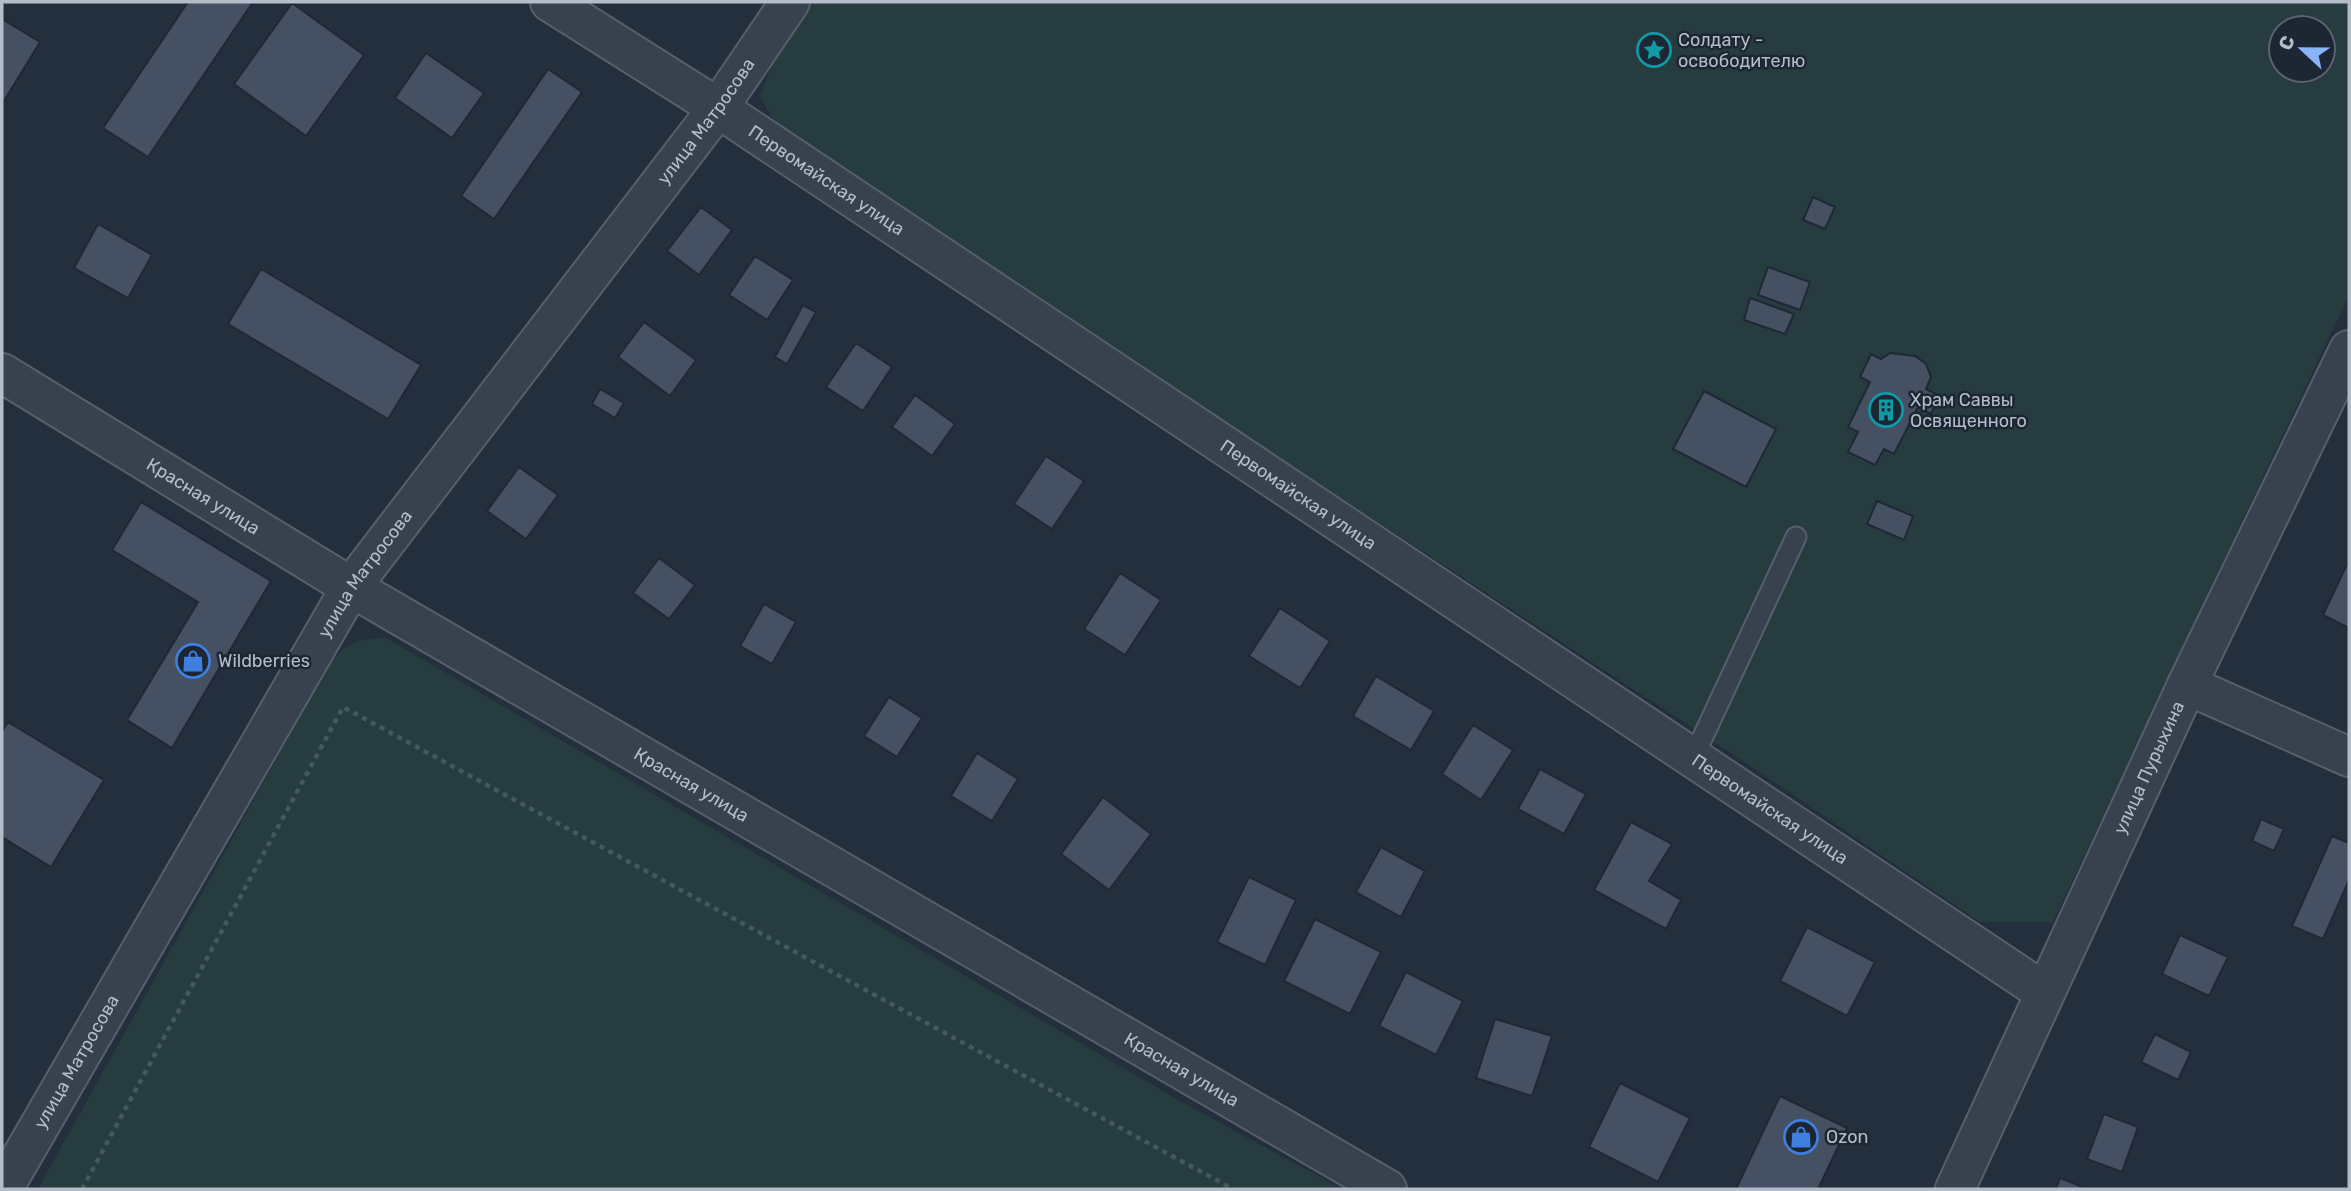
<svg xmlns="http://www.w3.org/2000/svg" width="2351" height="1191" viewBox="0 0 2351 1191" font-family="Rubik,sans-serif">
<rect width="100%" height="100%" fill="#242f3e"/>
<!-- green -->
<path fill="#263c3f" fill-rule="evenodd" d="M809 2H2349V295L2053 922H1980L1740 759 779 130 760 96 776 53ZM2281 28H2323V70H2281Z
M386 638 1180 1101 1342 1189H38L328 666C347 642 356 639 386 638Z"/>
<!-- building -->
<path fill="#455162" stroke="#1f2835" stroke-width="2" d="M188 2H253L148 157 103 128Z
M292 3 364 55 306 136 234 84Z
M2 19 40 42 4 101 2 100Z
M426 53 484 93 452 138 395 98Z
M548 69 582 92 494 219 461 196Z
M1813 197 1835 207 1825 229 1803 220Z
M701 207 732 230 699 275 667 251Z
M98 224 152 255 128 298 74 268Z
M755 256 793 280 767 320 729 295Z
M1768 267 1810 282 1800 310 1758 295Z
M261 269 421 365 388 419 228 324Z
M1750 298 1794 314 1785 334 1744 320Z
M803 305 816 312 787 364 775 357Z
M644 322 696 360 670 396 618 357Z
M856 343 892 367 863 411 826 387Z
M1890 353 1915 356 1926 364 1931 377 1926 389 1939 396 1931 414 1918 407 1894 454 1884 449 1875 465 1848 452 1858 432 1848 427 1870 382 1860 377 1871 354 1881 359Z
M600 389 624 403 615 418 592 404Z
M1704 391 1776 429 1746 487 1673 449Z
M915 395 955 424 932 456 892 427Z
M1046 456 1084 481 1052 529 1014 504Z
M519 467 558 495 526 539 487 511Z
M1877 501 1913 516 1904 540 1867 524Z
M141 502 271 581 172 748 127 720 198 602 112 550Z
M659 558 695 585 669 619 633 593Z
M2349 560V628L2323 615Z
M1120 573 1161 600 1125 655 1084 629Z
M764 604 796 622 772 664 740 646Z
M1280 608 1330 641 1300 688 1249 656Z
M1376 676 1434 711 1411 750 1353 716Z
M889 697 922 718 897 757 864 736Z
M8 722 104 780 51 867 2 837V732Z
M1473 725 1513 750 1481 800 1442 774Z
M977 753 1018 779 992 821 951 796Z
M1540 769 1586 794 1564 834 1518 809Z
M1103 797 1151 834 1109 890 1061 854Z
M2261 819 2284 829 2274 851 2252 841Z
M1631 822 1672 844 1649 881 1681 900 1666 929 1594 890Z
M2332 836 2349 843V880L2323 939 2292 926Z
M1381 847 1425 871 1401 917 1356 892Z
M1249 877 1296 900 1265 965 1217 942Z
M1315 919 1381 952 1350 1014 1284 981Z
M1807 927 1875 962 1847 1016 1780 981Z
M2180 935 2228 957 2209 996 2162 974Z
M1406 972 1463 1001 1436 1055 1379 1026Z
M1495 1019 1552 1036 1532 1096 1476 1078Z
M2155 1034 2191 1052 2178 1080 2141 1062Z
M1620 1083 1690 1118 1658 1182 1589 1147Z
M1780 1096 1847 1128 1818 1189H1736Z
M2104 1114 2138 1127 2122 1172 2087 1159Z
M2060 1178 2088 1189H2056Z"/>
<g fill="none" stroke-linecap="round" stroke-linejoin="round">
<!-- service casing -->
<g stroke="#565f6c" stroke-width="23">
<path id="service" d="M1693 758 1796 537"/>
</g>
<!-- minor casing -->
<g stroke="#565f6c" stroke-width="42">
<g id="minor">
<path id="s1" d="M550 2 718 108 2044 992"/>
<path id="s2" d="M2 373 351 587 1387 1189"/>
<path d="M2187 685 2349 757"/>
<path id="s3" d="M3 1189 351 587 718 108 790 2"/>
</g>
</g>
<!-- tertiary casing -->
<g stroke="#565f6c" stroke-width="42">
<g id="tertiary">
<path id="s4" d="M1955 1189 2187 685 2349 350"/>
</g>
</g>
<!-- path -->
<path stroke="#44595c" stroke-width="4.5" stroke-dasharray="5 5" stroke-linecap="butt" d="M82 1189 343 707 1233 1189"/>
<!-- service -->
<use href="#service" stroke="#38414e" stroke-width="19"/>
<!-- minor -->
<use href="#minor" stroke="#38414e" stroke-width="38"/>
<!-- tertiary -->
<use href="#tertiary" stroke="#38414e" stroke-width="38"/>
</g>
<!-- icons -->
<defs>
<g id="sight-ring" transform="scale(1.75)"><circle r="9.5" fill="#1d2633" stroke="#0f9aa8" stroke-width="1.5"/><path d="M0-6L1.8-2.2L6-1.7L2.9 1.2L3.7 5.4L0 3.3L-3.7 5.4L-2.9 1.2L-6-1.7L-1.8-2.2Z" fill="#0f9aa8"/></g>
<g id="building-ring" transform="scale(1.75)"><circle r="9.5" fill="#1d2633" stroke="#0f9aa8" stroke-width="1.5"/><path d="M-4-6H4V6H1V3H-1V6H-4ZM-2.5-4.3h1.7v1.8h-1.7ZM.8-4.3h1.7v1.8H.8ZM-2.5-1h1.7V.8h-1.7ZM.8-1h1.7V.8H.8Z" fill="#0f9aa8"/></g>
<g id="shop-ring" transform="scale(1.75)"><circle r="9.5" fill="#1d2633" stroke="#3f7fe0" stroke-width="1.5"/><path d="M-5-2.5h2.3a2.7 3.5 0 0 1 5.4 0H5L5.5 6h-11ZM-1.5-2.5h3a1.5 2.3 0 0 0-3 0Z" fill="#3f7fe0"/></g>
</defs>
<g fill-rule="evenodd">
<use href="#sight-ring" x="1654" y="50"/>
<use href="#building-ring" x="1886" y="410"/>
<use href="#shop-ring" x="193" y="661"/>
<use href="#shop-ring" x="1801" y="1137"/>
</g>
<g text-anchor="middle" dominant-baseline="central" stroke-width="5" stroke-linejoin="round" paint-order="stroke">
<!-- poi labels -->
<g font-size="18" fill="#b4bcc9" stroke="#1d2633" text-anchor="start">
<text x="1678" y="40">Солдату -<tspan x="1678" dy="21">освободителю</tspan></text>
<text x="1910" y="400">Храм Саввы<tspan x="1910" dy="21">Освященного</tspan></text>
<text x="218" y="661">Wildberries</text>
<text x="1826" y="1137">Ozon</text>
</g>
<!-- street labels -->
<g font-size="18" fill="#b4bcc9" stroke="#1d2633">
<text stroke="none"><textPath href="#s3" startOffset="1281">улица Матросова</textPath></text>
<text stroke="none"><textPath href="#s1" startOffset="329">Первомайская улица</textPath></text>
<text stroke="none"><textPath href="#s1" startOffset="896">Первомайская улица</textPath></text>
<text stroke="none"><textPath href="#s2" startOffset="236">Красная улица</textPath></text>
<text stroke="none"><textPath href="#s3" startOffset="714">улица Матросова</textPath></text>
<text stroke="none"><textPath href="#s4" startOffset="464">улица Пурыхина</textPath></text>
<text stroke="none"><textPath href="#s2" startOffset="803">Красная улица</textPath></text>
<text stroke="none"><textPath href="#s1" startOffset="1463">Первомайская улица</textPath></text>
<text stroke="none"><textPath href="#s3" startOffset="147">улица Матросова</textPath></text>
<text stroke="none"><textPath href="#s2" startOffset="1370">Красная улица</textPath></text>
</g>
</g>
<!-- border -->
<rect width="2351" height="1191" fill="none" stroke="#b4bcc9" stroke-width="7"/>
<!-- north arrow -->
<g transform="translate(2302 49) rotate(292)"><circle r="33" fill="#1d2633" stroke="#59626f" stroke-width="2"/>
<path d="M0-5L12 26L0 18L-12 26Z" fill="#8ab4f8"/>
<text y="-10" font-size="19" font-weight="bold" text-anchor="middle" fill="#b4bcc9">С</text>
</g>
</svg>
